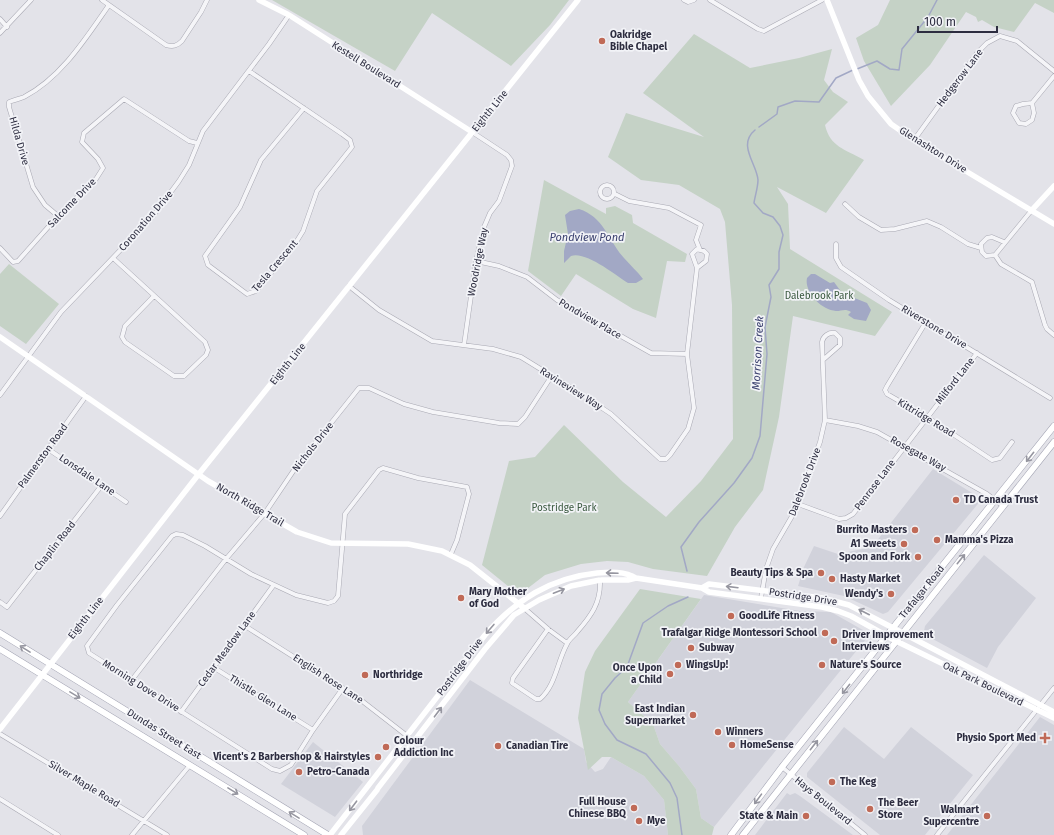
<svg xmlns="http://www.w3.org/2000/svg" width="1054" height="835" viewBox="0 0 1054 835" font-family="'Fira Sans',sans-serif">
<rect width="100%" height="100%" fill="#e3e3e9"/>
<!-- built -->
<path fill="#d1d2db" d="M933 469 982 499 888 612 883 614 844 596 798 586 804 567 814 546 838 554 872 547Z
M984 555 1036 598 998 647 987 668 927 636 924 631 925 626Z
M704 595 800 611 831 612 870 634 714 827 701 818 696 789 679 766 660 744 653 724 628 702Z
M470 680 584 749 586 762 595 772 603 769 611 757 644 776 664 800 668 835H363L362 826Z
M1040 717 1054 725V835H947Z
M844 727 884 759 911 727 973 775 925 835H880L807 777V773Z
M313 742 363 782 335 817 281 784Z
M787 793 790 795 795 793 800 796 853 835H755Z"/>
<!-- green -->
<path fill="#c5d2c6" d="M272 0H569L550 25 511 66 432 13 395 71Z
M890 0H1054V13L1035 3 1014 32 994 27 982 20 978 22 976 17 966 12 930 65 891 106 864 61 856 38 878 25Z
M694 34 750 68 799 58 832 49 824 80 833 92 848 102 825 125C830 147 845 149 864 160L826 213 777 187 788 204 790 249 892 312 875 336 793 316 779 417 763 490 735 527 707 576 653 569 628 562 607 561 581 564 545 575 519 595 482 565 509 461 535 457 564 425 623 482 666 517 701 481 733 439 732 305 725 222 720 209 679 185 641 180 608 157 626 113 704 137 643 93Z
M544 180 606 214V208L615 206 632 215 633 223 687 254 685 262 667 261 656 318 633 309 576 274 561 296 528 271Z
M9 264 59 304 26 344 0 326V274Z
M640 589 701 599 628 702 653 724 660 744 679 766 696 789 701 818 714 827 712 835H668L664 800 644 776 611 757H602L588 770 578 718 585 672 595 651Z"/>
<!-- water -->
<path fill="#a2a8c5" d="M579 209C604 217 608 240 624 258 630 265 637 271 643 279L636 283H628C615 275 586 251 571 256L564 263V251L568 234 565 215 570 211Z
M811 274H815L830 283 834 282 842 293 867 303 871 310 866 321 854 319 848 315 851 312C845 308 842 311 836 311 821 310 804 292 807 278Z"/>
<g fill="none" stroke-linecap="round" stroke-linejoin="round">
<!-- stream -->
<path stroke="#a2a8c5" stroke-width="1.5" d="M857 69 877 61 890 69 899 70 902 49 928 17 937 0
M759 127 777 114 778 107 795 101 819 102 836 78 853 70
M687 571 681 547 699 522 734 483 752 458 760 436 767 354 765 327 771 297 769 285 779 269V252L783 235 780 226 773 217 763 213 754 203C755 196 758 187 758 180 757 164 737 145 755 130
M682 835 677 798 670 783 646 754 617 740 605 724 599 710 602 694 615 678 627 667 643 623 668 606 688 597"/>
<!-- street casing -->
<g stroke="#a9a9b3" stroke-width="5">
<path id="street" d="M102 0 166 45C173 47 177 46 182 41L201 12 207 0
M684 0 688 2 694 0
M710 0 758 29 764 31 822 0
M0 19 7 27
M0 33 31 0
M249 71 342 134 350 140 352 147 317 191 303 231 295 244 256 291 247 294 208 265 205 256 240 207 261 160 304 108
M1032 103 1034 113 1032 120 1026 124 1019 123 1013 113 1016 106 1023 104 1032 103 1054 76
M914 140 977 53 987 43 1000 36 1017 41 1054 71
M600 192a7 7 0 1 1 14 0a7 7 0 1 1-14 0Z
M615 194 629 201 669 208 701 225 696 240 700 250
M845 204 859 217 881 230 895 229 927 221 941 227 968 244 981 248
M58 216 45 205 33 187 9 107V102C14 100 19 99 24 97 61 78 86 38 109 5
M1004 242 992 237 987 238 981 244 982 252 986 256 995 255 1031 211
M836 244V258L841 267 889 300 1050 398
M0 248 13 262 18 261 58 216 96 179 103 168 98 159 82 142 84 133 124 99 189 141 197 143
M995 255 1001 264 1032 282 1045 325 1047 329 1054 335
M113 258 205 342 208 350 206 355 184 376H174L125 342 122 337 125 326 154 296
M476 261 499 266 527 277 557 300 651 353 687 354
M349 286 379 310 432 341 493 349 521 357 581 394 611 414 660 459H666L670 455 688 429 694 408 687 354 697 268 692 254 697 249 704 251 707 254 706 261 697 268
M926 322 887 386 885 390 887 394 927 417 992 460 1000 458 1012 442
M464 345 476 261 484 227 490 213 499 201 512 166 511 160 507 155 472 132
M0 395 61 312 153 216 179 181 189 165 203 131 269 44 289 15
M825 420 858 426 877 432 987 494 1003 506
M48 449 126 502
M798 504 839 519 846 518 853 514 977 353
M0 516 86 396
M761 598 766 569 773 549 795 511 820 442 825 420 822 342C823 336 829 332 835 333L840 338V345L824 359
M0 602 7 607 102 485
M524 608 548 629 567 643
M245 626 357 697 415 742
M548 629 513 678 512 683 536 699H540C556 685 557 662 567 644 569 639 574 636 577 632 591 616 601 603 600 580
M213 667 313 730
M131 681 226 559 265 513 296 467 359 388H369L404 404 433 412 499 423 518 424 525 417 551 377
M343 688 313 730 291 765 280 771 272 769 89 653 87 646 117 605 172 536 176 534 183 535 205 546 251 574 296 595 328 603 334 601 338 596 345 514 379 470 383 468 418 478 467 487 469 494 457 540 451 554
M181 712 273 586
M0 734 167 835
M782 767 865 835
M0 799 58 835
M132 835 190 765
M937 835 1054 688"/>
</g>
<!-- primary casing -->
<g stroke="#a4a5b4" stroke-width="7">
<path id="primary" d="M0 633 328 835
M0 649 304 835
M731 835 782 767 1054 426
M743 835 1054 442"/>
</g>
<!-- street -->
<use href="#street" stroke="#f5f5f8" stroke-width="4"/>
<!-- secondary -->
<path stroke="#fff" stroke-width="5.5" d="M259 0 289 15 472 132
M827 0 859 80 868 96 891 124 914 140 1054 224
M1031 211 1054 186
M0 337 208 481 297 532 331 543 408 544 442 551 470 565 524 608
M702 588 709 584 822 598 849 605 1054 712
M0 729 198 475 578 0
M378 788 485 649 514 615 539 600 571 586 600 580H628L636 578 702 588 709 592 822 607 838 611 851 616 896 641 1054 718
M330 835 485 635C516 600 550 578 597 573 610 572 625 571 636 578
M341 835 377 790"/>
<!-- primary -->
<use href="#primary" stroke="#fff" stroke-width="6"/>
</g>
<!-- one-way arrows -->
<defs><path id="oneway-shaft" d="M-6 0H5M1.5-3L5.5 0L1.5 3" fill="none" stroke-width="1.6" stroke-linecap="round" stroke-linejoin="round"/></defs>
<g stroke="#9696a0">
<use href="#oneway-shaft" transform="translate(1030 457) rotate(128)"/>
<use href="#oneway-shaft" transform="translate(961 559) rotate(-51)"/>
<use href="#oneway-shaft" transform="translate(612 573) rotate(-178)"/>
<use href="#oneway-shaft" transform="translate(732 587) rotate(-173)"/>
<use href="#oneway-shaft" transform="translate(559 591) rotate(-21)"/>
<use href="#oneway-shaft" transform="translate(864 612) rotate(-153)"/>
<use href="#oneway-shaft" transform="translate(490 629) rotate(131)"/>
<use href="#oneway-shaft" transform="translate(25 649) rotate(-148)"/>
<use href="#oneway-shaft" transform="translate(846 689) rotate(128)"/>
<use href="#oneway-shaft" transform="translate(75 695) rotate(31)"/>
<use href="#oneway-shaft" transform="translate(438 712) rotate(-53)"/>
<use href="#oneway-shaft" transform="translate(814 745) rotate(-52)"/>
<use href="#oneway-shaft" transform="translate(233 791) rotate(32)"/>
<use href="#oneway-shaft" transform="translate(758 799) rotate(126)"/>
<use href="#oneway-shaft" transform="translate(353 806) rotate(127)"/>
<use href="#oneway-shaft" transform="translate(294 815) rotate(-148)"/>
</g>
<!-- markers -->
<g fill="#c06a57" stroke="#f2f3f7" stroke-width="1.5">
<circle cx="602" cy="41" r="4"/>
<circle cx="956" cy="500" r="4"/>
<circle cx="915" cy="530" r="4"/>
<circle cx="937" cy="540" r="4"/>
<circle cx="904" cy="544" r="4"/>
<circle cx="918" cy="557" r="4"/>
<circle cx="821" cy="573" r="4"/>
<circle cx="832" cy="579" r="4"/>
<circle cx="891" cy="594" r="4"/>
<circle cx="461" cy="598" r="4"/>
<circle cx="731" cy="616" r="4"/>
<circle cx="825" cy="633" r="4"/>
<circle cx="834" cy="641" r="4"/>
<circle cx="691" cy="648" r="4"/>
<circle cx="678" cy="665" r="4"/>
<circle cx="822" cy="665" r="4"/>
<circle cx="670" cy="674" r="4"/>
<circle cx="365" cy="675" r="4"/>
<circle cx="693" cy="715" r="4"/>
<circle cx="718" cy="732" r="4"/>
<path d="M1043 732h4v4h4v4h-4v4h-4v-4h-4v-4h4z"/>
<circle cx="732" cy="745" r="4"/>
<circle cx="498" cy="746" r="4"/>
<circle cx="386" cy="747" r="4"/>
<circle cx="378" cy="757" r="4"/>
<circle cx="299" cy="772" r="4"/>
<circle cx="832" cy="782" r="4"/>
<circle cx="634" cy="808" r="4"/>
<circle cx="870" cy="809" r="4"/>
<circle cx="806" cy="816" r="4"/>
<circle cx="987" cy="816" r="4"/>
<circle cx="639" cy="821" r="4"/>
</g>
<g text-anchor="middle" dominant-baseline="central" stroke-width="3.5" stroke-linejoin="round" paint-order="stroke">
<!-- poi labels -->
<g font-size="10" font-weight="bold" fill="#2d2d40" stroke="#f2f3f7" text-anchor="start">
<text x="610" y="35">Oakridge<tspan x="610" dy="12">Bible Chapel</tspan></text>
<text x="964" y="500">TD Canada Trust</text>
<text x="907" y="530" text-anchor="end">Burrito Masters</text>
<text x="945" y="540">Mamma's Pizza</text>
<text x="896" y="544" text-anchor="end">A1 Sweets</text>
<text x="910" y="557" text-anchor="end">Spoon and Fork</text>
<text x="813" y="573" text-anchor="end">Beauty Tips &amp; Spa</text>
<text x="840" y="579">Hasty Market</text>
<text x="469" y="592">Mary Mother<tspan x="469" dy="12">of God</tspan></text>
<text x="883" y="594" text-anchor="end">Wendy's</text>
<text x="739" y="616">GoodLife Fitness</text>
<text x="817" y="633" text-anchor="end">Trafalgar Ridge Montessori School</text>
<text x="842" y="635">Driver Improvement<tspan x="842" dy="12">Interviews</tspan></text>
<text x="699" y="648">Subway</text>
<text x="686" y="665">WingsUp!</text>
<text x="830" y="665">Nature's Source</text>
<text x="662" y="668" text-anchor="end">Once Upon<tspan x="662" dy="12">a Child</tspan></text>
<text x="373" y="675">Northridge</text>
<text x="685" y="709" text-anchor="end">East Indian<tspan x="685" dy="12">Supermarket</tspan></text>
<text x="726" y="732">Winners</text>
<text x="1036" y="738" text-anchor="end">Physio Sport Med</text>
<text x="394" y="741">Colour<tspan x="394" dy="12">Addiction Inc</tspan></text>
<text x="740" y="745">HomeSense</text>
<text x="506" y="746">Canadian Tire</text>
<text x="370" y="757" text-anchor="end">Vicent's 2 Barbershop &amp; Hairstyles</text>
<text x="307" y="772">Petro-Canada</text>
<text x="840" y="782">The Keg</text>
<text x="626" y="802" text-anchor="end">Full House<tspan x="626" dy="12">Chinese BBQ</tspan></text>
<text x="878" y="803">The Beer<tspan x="878" dy="12">Store</tspan></text>
<text x="979" y="810" text-anchor="end">Walmart<tspan x="979" dy="12">Supercentre</tspan></text>
<text x="798" y="816" text-anchor="end">State &amp; Main</text>
<text x="647" y="821">Mye</text>
</g>
<!-- street labels -->
<g font-size="10" fill="#2d2d40" stroke="#f2f3f7">
<text transform="translate(366 65) rotate(32)">Kestell Boulevard</text>
<text transform="translate(960 78) rotate(-53)">Hedgerow Lane</text>
<text transform="translate(490 111) rotate(-51)">Eighth Line</text>
<text transform="translate(19 141) rotate(74)">Hilda Drive</text>
<text transform="translate(933 150) rotate(32)">Glenashton Drive</text>
<text transform="translate(72 203) rotate(-46)">Salcome Drive</text>
<text transform="translate(146 221) rotate(-49)">Coronation Drive</text>
<text transform="translate(478 262) rotate(-79)">Woodridge Way</text>
<text transform="translate(275 266) rotate(-50)">Tesla Crescent</text>
<text transform="translate(590 319) rotate(30)">Pondview Place</text>
<text transform="translate(934 327) rotate(31)">Riverstone Drive</text>
<text transform="translate(288 364) rotate(-51)">Eighth Line</text>
<text transform="translate(955 381) rotate(-52)">Milford Lane</text>
<text transform="translate(571 389) rotate(32)">Ravineview Way</text>
<text transform="translate(926 418) rotate(31)">Kittridge Road</text>
<text transform="translate(313 447) rotate(-52)">Nichols Drive</text>
<text transform="translate(918 454) rotate(29)">Rosegate Way</text>
<text transform="translate(43 456) rotate(-54)">Palmerston Road</text>
<text transform="translate(87 475) rotate(34)">Lonsdale Lane</text>
<text transform="translate(805 482) rotate(-69)">Dalebrook Drive</text>
<text transform="translate(875 485) rotate(-53)">Penrose Lane</text>
<text transform="translate(250 505) rotate(30)">North Ridge Trail</text>
<text transform="translate(55 546) rotate(-52)">Chaplin Road</text>
<text transform="translate(922 592) rotate(-51)">Trafalgar Road</text>
<text transform="translate(803 597) rotate(9)">Postridge Drive</text>
<text transform="translate(86 618) rotate(-52)">Eighth Line</text>
<text transform="translate(227 649) rotate(-54)">Cedar Meadow Lane</text>
<text transform="translate(460 667) rotate(-53)">Postridge Drive</text>
<text transform="translate(328 679) rotate(33)">English Rose Lane</text>
<text transform="translate(983 684) rotate(26)">Oak Park Boulevard</text>
<text transform="translate(141 686) rotate(32)">Morning Dove Drive</text>
<text transform="translate(263 698) rotate(32)">Thistle Glen Lane</text>
<text transform="translate(164 734) rotate(32)">Dundas Street East</text>
<text transform="translate(84 784) rotate(31)">Silver Maple Road</text>
<text transform="translate(823 801) rotate(39)">Hays Boulevard</text>
</g>
<!-- park labels -->
<g font-size="10" fill="#3b5a40" stroke="#f2f3f7">
<text x="819" y="296">Dalebrook Park</text>
<text x="564" y="508">Postridge Park</text>
</g>
<!-- water labels -->
<g font-size="11" font-style="italic" fill="#3b416f" stroke="#f2f3f7">
<text x="587" y="237">Pondview Pond</text>
<text transform="translate(758 353) rotate(-87)">Morrison Creek</text>
</g>
</g>
<!-- scale -->
<path d="M918 26v6h79v-6" fill="none" stroke="#2d2d40" stroke-width="2"/>
<text x="924" y="26" font-size="12" fill="#2d2d40" stroke="#f2f3f7" stroke-width="3" paint-order="stroke">100 m</text>
</svg>
